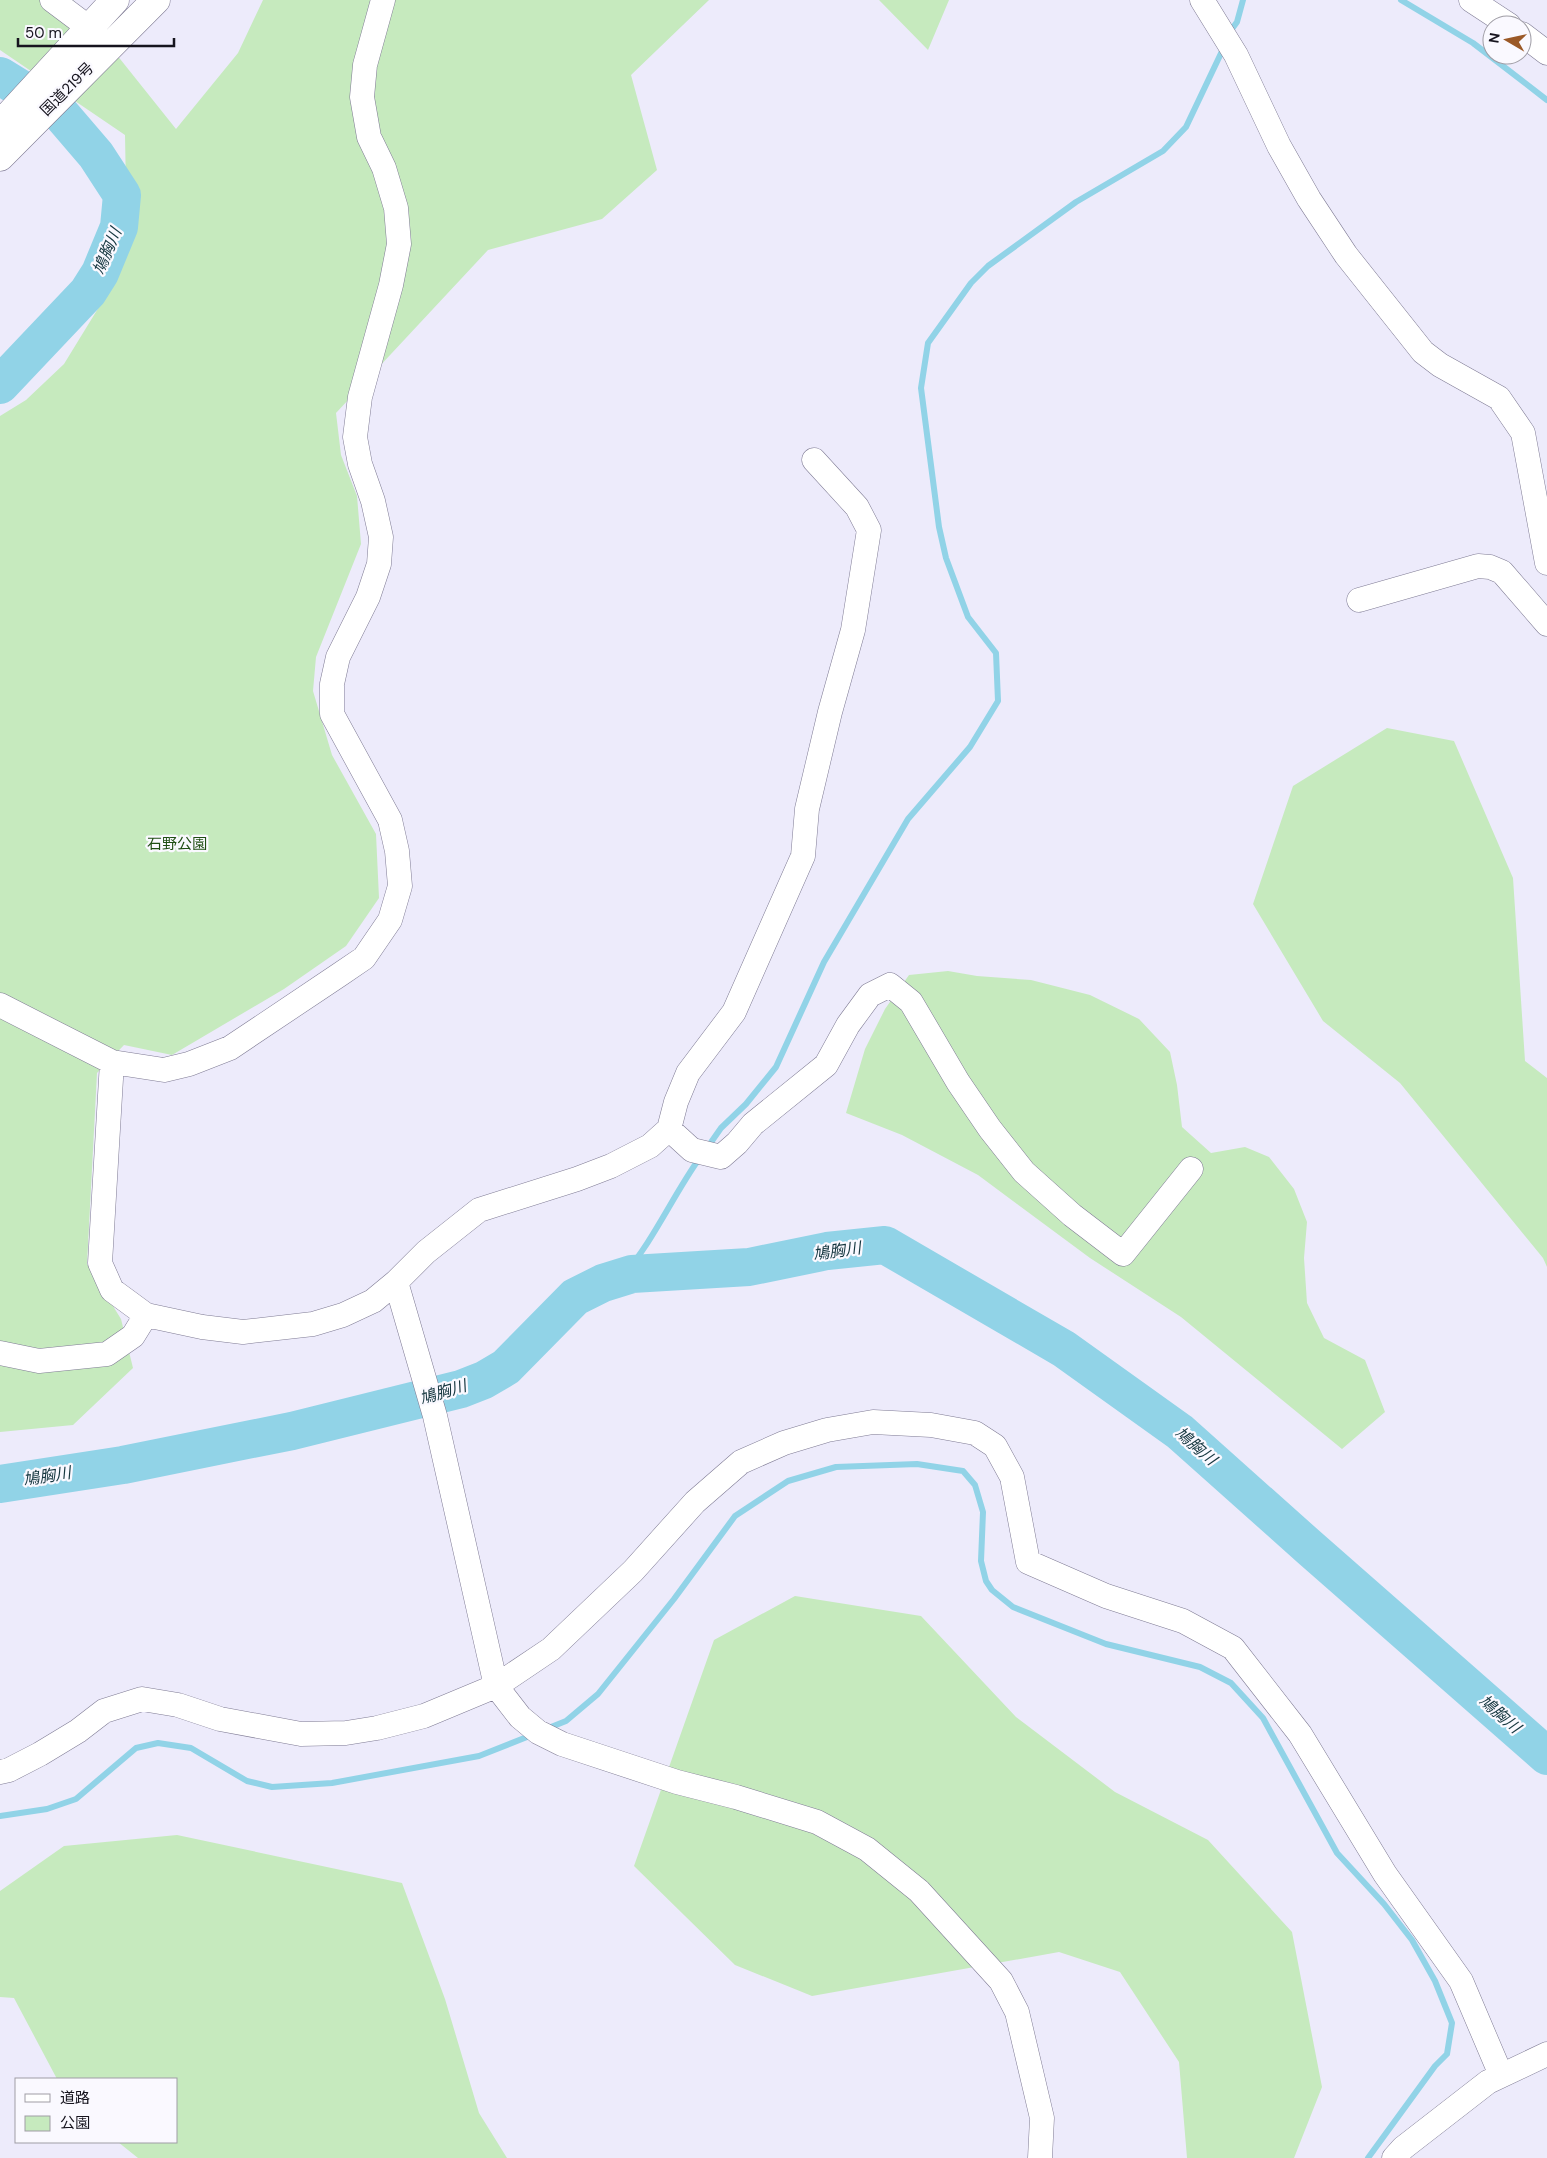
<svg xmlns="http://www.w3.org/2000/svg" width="1547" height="2158" viewBox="0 0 1547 2158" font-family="'DM Sans','Noto Sans JP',sans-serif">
<rect width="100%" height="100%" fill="#edebfb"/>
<!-- green -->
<path fill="#c6eabe" d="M0 0H73L176 129 238 53 263 0H709L631 75 657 170 602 219 488 250 336 413 341 455 357 496 361 544 316 657 313 691 332 755 376 834 379 898 346 946 284 989 172 1055 124 1045 97 1073 87 1264 121 1319 133 1368 73 1425 0 1432V416L26 400 64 364 102 302 122 195 126 190 125 135 0 50Z
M879 0H949L928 50Z
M1387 728 1454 741 1513 878 1525 1061 1547 1078V1267L1543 1258 1400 1083 1323 1021 1253 904 1293 786Z
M948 971 977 976 1031 980 1090 995 1139 1019 1170 1052 1177 1085 1182 1127 1211 1153 1245 1147 1269 1157 1294 1189 1307 1222 1304 1258 1307 1303 1324 1338 1365 1360 1385 1412 1342 1449 1181 1317 1090 1258 978 1175 902 1135 846 1113 865 1049 885 1009 909 975Z
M795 1596 921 1616 1016 1717 1115 1792 1208 1840 1292 1932 1322 2087 1294 2158H1187L1179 2062 1120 1972 1059 1952 812 1996 735 1965 634 1866 714 1640Z
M177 1835 402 1883 445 1999 479 2113 507 2158H138L118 2142H176V2079H57L14 1998 0 1997V1891L64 1846Z"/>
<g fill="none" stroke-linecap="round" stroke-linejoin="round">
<!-- stream -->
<path stroke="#91d3e7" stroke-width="6" d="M1401 0 1473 43 1547 100
M1229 33 1237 22 1243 0
M707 1148 721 1128 746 1104 776 1067 824 962 908 819 970 747 998 701 996 653 968 617 946 558 939 527 921 388 928 343 971 283 988 266 1076 202 1163 151 1186 127 1224 47
M623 1276C654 1240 673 1195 701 1156
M546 1729 566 1721 598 1694 674 1599 735 1516 788 1481 836 1467 917 1464 963 1471 975 1485 983 1512 981 1561 986 1581 992 1590 1013 1607 1106 1644 1200 1667 1231 1683 1263 1718 1337 1853 1384 1904 1412 1940 1435 1981 1452 2023 1447 2054 1435 2066 1368 2158
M0 1816 47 1809 76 1799 136 1748 158 1743 191 1748 247 1781 272 1787 332 1783 479 1756 532 1735"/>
<!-- river -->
<path stroke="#91d3e7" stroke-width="38" d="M0 76 60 113 96 155 122 195 119 227 100 273 88 292 0 385
M0 1484 123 1465 292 1431 461 1389 484 1380 506 1367 575 1297 603 1283 632 1274 749 1267 827 1251 885 1245 1064 1349 1180 1432 1310 1548 1547 1756"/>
<!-- street casing -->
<g stroke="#7f7b94" stroke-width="25">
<path id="street" d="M52 0 88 27
M1202 0 1236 55 1279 146 1309 199 1346 255 1423 352 1440 365 1499 398 1523 433 1547 563
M1471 0 1509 25
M1522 34 1547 53
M1359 600 1478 566 1490 567 1502 572 1547 624
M0 1005 112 1062 164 1070 189 1064 230 1048 339 975 364 958 390 920 400 886 397 851 390 820 332 714V684L338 657 368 597 379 564 381 537 373 501 360 464 355 437 360 397 391 285 399 244 396 208 384 168 369 137 362 97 365 65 383 0
M112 1062 100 1263 112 1290 146 1315 202 1327 243 1332 313 1324 343 1315 373 1301 396 1282 426 1252 479 1210 577 1179 611 1166 650 1146 669 1129 676 1102 688 1073 734 1012 803 856 807 809 830 712 853 630 869 530 857 507 814 460
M669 1129 692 1150 721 1157 737 1143 753 1124 826 1065 848 1025 870 995 890 985 911 1002 958 1082 990 1129 1024 1172 1072 1215 1123 1254 1191 1169
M396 1282 435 1416 496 1686 520 1717 538 1732 562 1744 677 1782 736 1797 817 1822 867 1849 919 1891 1001 1981 1017 2012 1042 2118 1040 2158
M0 1353 39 1361 107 1354 133 1336 146 1315
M0 1772 9 1770 40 1754 78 1731 104 1711 142 1699 178 1705 220 1719 301 1734 346 1733 377 1728 424 1716 496 1686 551 1649 633 1571 695 1502 741 1462 784 1443 827 1430 873 1422 931 1425 975 1433 995 1446 1012 1477 1028 1562 1106 1596 1183 1621 1233 1648 1300 1734 1385 1874 1461 1981 1501 2075
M1394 2158 1403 2148 1488 2082 1547 2054"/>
</g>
<!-- highway casing -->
<g stroke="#7f7b94" stroke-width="29">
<path id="highway" d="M0 125 115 0
M0 157 156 0"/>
</g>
<!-- street -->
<use href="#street" stroke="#fff" stroke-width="24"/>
<!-- highway -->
<use href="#highway" stroke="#fff" stroke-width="28"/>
</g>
<g text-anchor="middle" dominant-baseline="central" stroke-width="4.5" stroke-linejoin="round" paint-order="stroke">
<!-- street labels -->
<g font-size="15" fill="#16141e" stroke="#faf9ff">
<text transform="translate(67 89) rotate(-45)">国道219号</text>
</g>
<!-- park labels -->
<g font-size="15" fill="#1f4e13" stroke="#faf9ff">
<text x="177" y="844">石野公園</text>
</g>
<!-- water labels -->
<g font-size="16" font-style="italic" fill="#15363f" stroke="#faf9ff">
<text transform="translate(107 251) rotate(-67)">鳩胸川</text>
<text transform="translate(837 1251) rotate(-8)">鳩胸川</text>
<text transform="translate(443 1392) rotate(-17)">鳩胸川</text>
<text transform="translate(1196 1446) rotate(41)">鳩胸川</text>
<text transform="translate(47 1476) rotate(-9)">鳩胸川</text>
<text transform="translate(1500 1714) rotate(41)">鳩胸川</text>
</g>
</g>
<!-- legend -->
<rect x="15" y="2078" width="162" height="65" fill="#faf9ff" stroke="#9f9da5"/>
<rect x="25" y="2094" width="25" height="8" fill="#ffffff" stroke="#9f9da5"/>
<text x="60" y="2103" font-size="15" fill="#16141e">道路</text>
<rect x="25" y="2116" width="25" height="15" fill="#c6eabe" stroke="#9f9da5"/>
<text x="60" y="2128" font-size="15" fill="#16141e">公園</text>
<!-- north arrow -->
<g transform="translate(1507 40) rotate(279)"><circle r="24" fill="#faf9ff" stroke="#9f9da5"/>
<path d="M0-4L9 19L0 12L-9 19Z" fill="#9b5927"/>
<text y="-8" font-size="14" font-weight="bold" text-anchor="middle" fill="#16141e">N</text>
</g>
<!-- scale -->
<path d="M18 38v8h156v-8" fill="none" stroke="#16141e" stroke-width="2.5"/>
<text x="25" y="38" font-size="15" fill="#16141e" stroke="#faf9ff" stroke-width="4" paint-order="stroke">50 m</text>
</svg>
